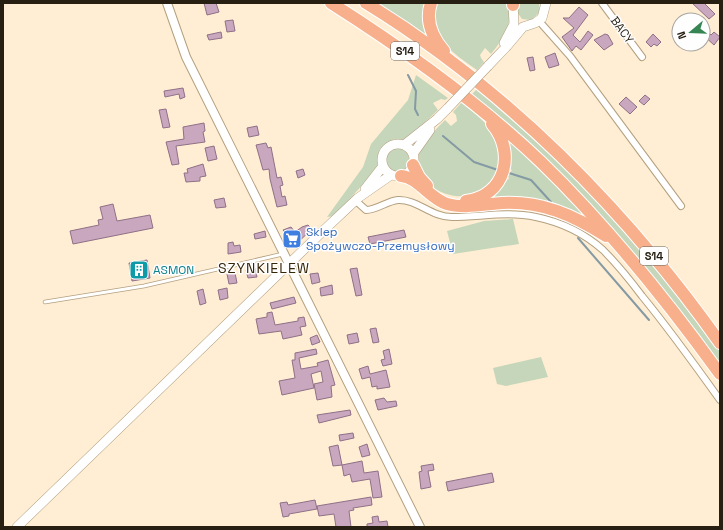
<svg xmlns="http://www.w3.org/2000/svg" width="723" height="530" viewBox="0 0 723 530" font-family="'Space Grotesk',sans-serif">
<rect width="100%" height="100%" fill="#ffeed3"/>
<!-- green -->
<path fill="#c6d6ba" d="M377 3H426L427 37Z
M436 3H510C511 27 506 35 491 54L485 48 480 55 481 58 484 62 477 70C453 53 427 37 436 3Z
M517 3H539L540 12 531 20 522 19 517 12Z
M416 75 448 98 445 100 441 99 433 103 438 110 406 140 394 139 381 148 378 155 377 169 334 216 327 217 363 167 371 144 408 100Z
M477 89 540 143 624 228 720 350V367L679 310 471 95Z
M462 102C473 111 500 134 501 148 502 152 500 158 499 163 498 167 499 174 496 178 470 217 406 187 420 151 423 142 438 127 445 120L451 126 457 121 456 115 453 112Z
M511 143 573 202 585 218 548 200 546 202 488 199 505 180 509 179 508 176 512 170 510 169 509 145Z
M385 160a12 12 0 1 1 24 0a12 12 0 1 1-24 0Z
M513 219 519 244 453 254 447 231 484 221Z
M541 357 548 377 506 386 497 384 493 368Z"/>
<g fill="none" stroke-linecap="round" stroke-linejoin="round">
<!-- stream -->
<path stroke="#849aa4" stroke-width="2" d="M408 75 416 91 415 109 418 115
M443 136 474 162 498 170
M509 173 531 180 551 202
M578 238 649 320"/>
</g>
<!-- building -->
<path fill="#c8a7bf" stroke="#8f7086" d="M204 3H216L219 12 207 15Z
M692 3H704L715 14 709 19Z
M579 7 588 15 573 35 580 42 588 31 593 35 581 50 576 46 572 51 562 37 574 28 563 18H569Z
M233 20 235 31 227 32 225 21Z
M703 27 711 35 714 32 720 37 714 45 703 35Z
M221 32 222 38 209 40 207 35Z
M605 34 608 35 613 44 604 50 594 40Z
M653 34 661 42 657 46 654 44 651 47 646 42Z
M555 53 559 65 549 68 545 57Z
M533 57 535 70 530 71 527 58Z
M183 88 185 97 180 99 179 94 165 97 164 91Z
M645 95 650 99 644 105 639 101Z
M626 97 637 107 630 114 619 104Z
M166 109 170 127 163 128 159 110Z
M204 123 205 131 203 132 205 142 176 146 179 164 172 165 166 142 184 139 183 127Z
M257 126 259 135 249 137 247 128Z
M266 143 268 148 271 147 277 178 281 177 283 185 280 186 282 197 285 196 287 205 277 207 270 179 269 169 263 170 256 145Z
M214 146 217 159 208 161 205 148Z
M203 164 206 176 200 177V181L186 182 184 173H188L187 169Z
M303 169 305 175 298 178 296 171Z
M224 198 226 207 216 208 214 200Z
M113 204 117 221 150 215 153 228 73 244 70 231 99 225 98 220 103 219 100 207Z
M308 225 312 229 295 245 283 230 291 227 295 232 302 227Z
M404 230 406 237 370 244 368 237Z
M265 231 266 237 255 239 254 234Z
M233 242 234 246 240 245 241 252 228 254V243Z
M147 260 150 278 132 281 129 263Z
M255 268 257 277 248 278 246 270Z
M357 268 362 295 356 296 350 269Z
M235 273 237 283 229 284 227 274Z
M318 273 320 282 312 284 310 274Z
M332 285 333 294 321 296 320 288Z
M227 288 228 298 220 300 218 290Z
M203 289 206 303 200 305 197 291Z
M294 297 296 303 272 309 270 303Z
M272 312 275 325 298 321V318L304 317 306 326 300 327 302 335 283 339 281 331 259 334 256 319 267 317V313Z
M376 328 379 342 373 343 370 329Z
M357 333 359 342 349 344 347 335Z
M317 335 320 342 312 345 310 338Z
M316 349 317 354 299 358 301 369 318 366 317 363 328 360 335 385 331 386 332 397 317 400 314 384 323 382 321 371 311 374 314 388 282 395 279 381 295 378 292 360H295V353Z
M389 349 392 364 383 366 381 360 385 359 383 351Z
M368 366 370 374 386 370 390 387 377 389V386L372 387 370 377 362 379 359 369Z
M384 398 387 402 396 401 397 406 378 410 375 400Z
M350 410 351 415 319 423 317 415Z
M353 433 354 438 340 441 339 435Z
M367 444 370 455 362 457 359 447Z
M338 445 342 465 333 466 329 447Z
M362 461 364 473 378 471 382 497 373 498 370 479 352 482 350 474 344 476 342 465Z
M433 464 434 470 428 471 431 487 421 489 419 472 422 471 421 466Z
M492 473 494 482 448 491 446 482Z
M371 497 372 505 353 508 354 510 349 511 351 527H336L334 514 319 516 317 506Z
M315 500 317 509 289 514V516L283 517 280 503 287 502 288 505Z
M378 516 379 522 387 521 388 527H367V524L373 523 372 517Z"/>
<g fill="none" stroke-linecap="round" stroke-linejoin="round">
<!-- service casing -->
<g stroke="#b3a080" stroke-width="4.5">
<path id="service" d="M45 302 144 286 283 254"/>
</g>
<!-- minor casing -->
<g stroke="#b3a080" stroke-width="8">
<path id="minor" d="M602 3 642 57
M539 21 570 56 681 206
M356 201 366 210C377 210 387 201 398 200 417 199 431 217 452 217 480 217 508 211 536 217 560 222 584 233 603 250 617 264 630 280 642 296 670 330 695 365 720 400"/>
</g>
<!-- tertiary casing -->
<g stroke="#b3a080" stroke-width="10">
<path id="tertiary" d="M167 3 186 57 420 527"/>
</g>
<!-- secondary casing -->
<g stroke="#b3a080" stroke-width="10">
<path id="secondary" d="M504 43 514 24 513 3
M488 66 507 46 523 27 535 23 542 18 546 3
M382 160a16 16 0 1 1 32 0a16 16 0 1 1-32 0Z
M404 145 437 119 448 108
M413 154 430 130
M365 189 383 166
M17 527 324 230 358 198 391 175"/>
</g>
<!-- motorway casing -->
<g stroke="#fff" stroke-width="14">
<path id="motorway" d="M331 3C405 50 477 101 541 162 608 227 665 298 720 374
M366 3C506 89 625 209 720 343
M431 3C425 21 432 37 444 51
M513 5V3
M413 165 419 177 427 186
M401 176C418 177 430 199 447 204 464 209 485 204 502 203 542 201 573 215 606 236
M466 201C506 196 516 152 492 124"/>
</g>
<!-- service -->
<use href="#service" stroke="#fff" stroke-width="3"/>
<!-- minor -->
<use href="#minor" stroke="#fff" stroke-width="6"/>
<!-- tertiary -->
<use href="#tertiary" stroke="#fff" stroke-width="8"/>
<!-- secondary -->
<use href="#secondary" stroke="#fff" stroke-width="9"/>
<!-- motorway -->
<use href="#motorway" stroke="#f7b08b" stroke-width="12"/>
<!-- secondary-bridge casing -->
<g stroke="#b3a080" stroke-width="10" stroke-linecap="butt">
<path id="secondary-bridge" d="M448 108 488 66"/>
</g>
<!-- secondary-bridge -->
<use href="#secondary-bridge" stroke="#fff" stroke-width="9"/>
</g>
<!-- icons -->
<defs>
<g id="supermarket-square" transform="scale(1)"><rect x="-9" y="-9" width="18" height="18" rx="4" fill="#3f7fe0" stroke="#fefefe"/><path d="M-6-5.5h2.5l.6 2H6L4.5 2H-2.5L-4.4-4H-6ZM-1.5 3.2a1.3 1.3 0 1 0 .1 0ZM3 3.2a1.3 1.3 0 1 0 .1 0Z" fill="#fff"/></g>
<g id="building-square" transform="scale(1)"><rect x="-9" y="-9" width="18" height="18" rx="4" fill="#0f9aa8" stroke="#fefefe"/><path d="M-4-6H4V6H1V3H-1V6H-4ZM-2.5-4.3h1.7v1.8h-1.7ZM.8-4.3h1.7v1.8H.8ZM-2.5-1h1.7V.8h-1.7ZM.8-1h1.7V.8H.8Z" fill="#fff"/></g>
</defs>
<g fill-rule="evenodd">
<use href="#supermarket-square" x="292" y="239"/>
<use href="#building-square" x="139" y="270"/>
</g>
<g text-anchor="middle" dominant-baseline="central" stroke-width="3" stroke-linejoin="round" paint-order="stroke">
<!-- shield labels -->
<g fill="#fefefe" stroke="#676259" stroke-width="1">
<rect x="391" y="42" width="28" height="18" rx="3"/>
<rect x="640" y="247" width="28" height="18" rx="3"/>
</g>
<g font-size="11" font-weight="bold" fill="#261f12">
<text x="405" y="51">S14</text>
<text x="654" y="256">S14</text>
</g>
<!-- street labels -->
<g font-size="12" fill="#261f12" stroke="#fefefe">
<text transform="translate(622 30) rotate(54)">BACY</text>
</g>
<!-- shop labels -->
<g font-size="12" fill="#366cbe" stroke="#fefefe" text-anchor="start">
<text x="306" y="232">Sklep<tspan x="306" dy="14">Spożywczo-Przemysłowy</tspan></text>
</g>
<!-- culture labels -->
<g font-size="12" fill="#0d838f" stroke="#fefefe" text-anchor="start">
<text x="153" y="270">ASMON</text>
</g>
<!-- quarter labels -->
<g font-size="14" letter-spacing="1" fill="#362608" stroke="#fefefe">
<text x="264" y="268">SZYNKIELEW</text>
</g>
</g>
<!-- border -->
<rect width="723" height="530" fill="none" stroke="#261f12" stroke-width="8"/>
<!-- north arrow -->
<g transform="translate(691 32) rotate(251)"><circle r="19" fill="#fefefe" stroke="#a8a5a0"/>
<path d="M0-3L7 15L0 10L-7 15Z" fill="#388554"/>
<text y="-6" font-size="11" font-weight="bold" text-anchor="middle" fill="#261f12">N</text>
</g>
</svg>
